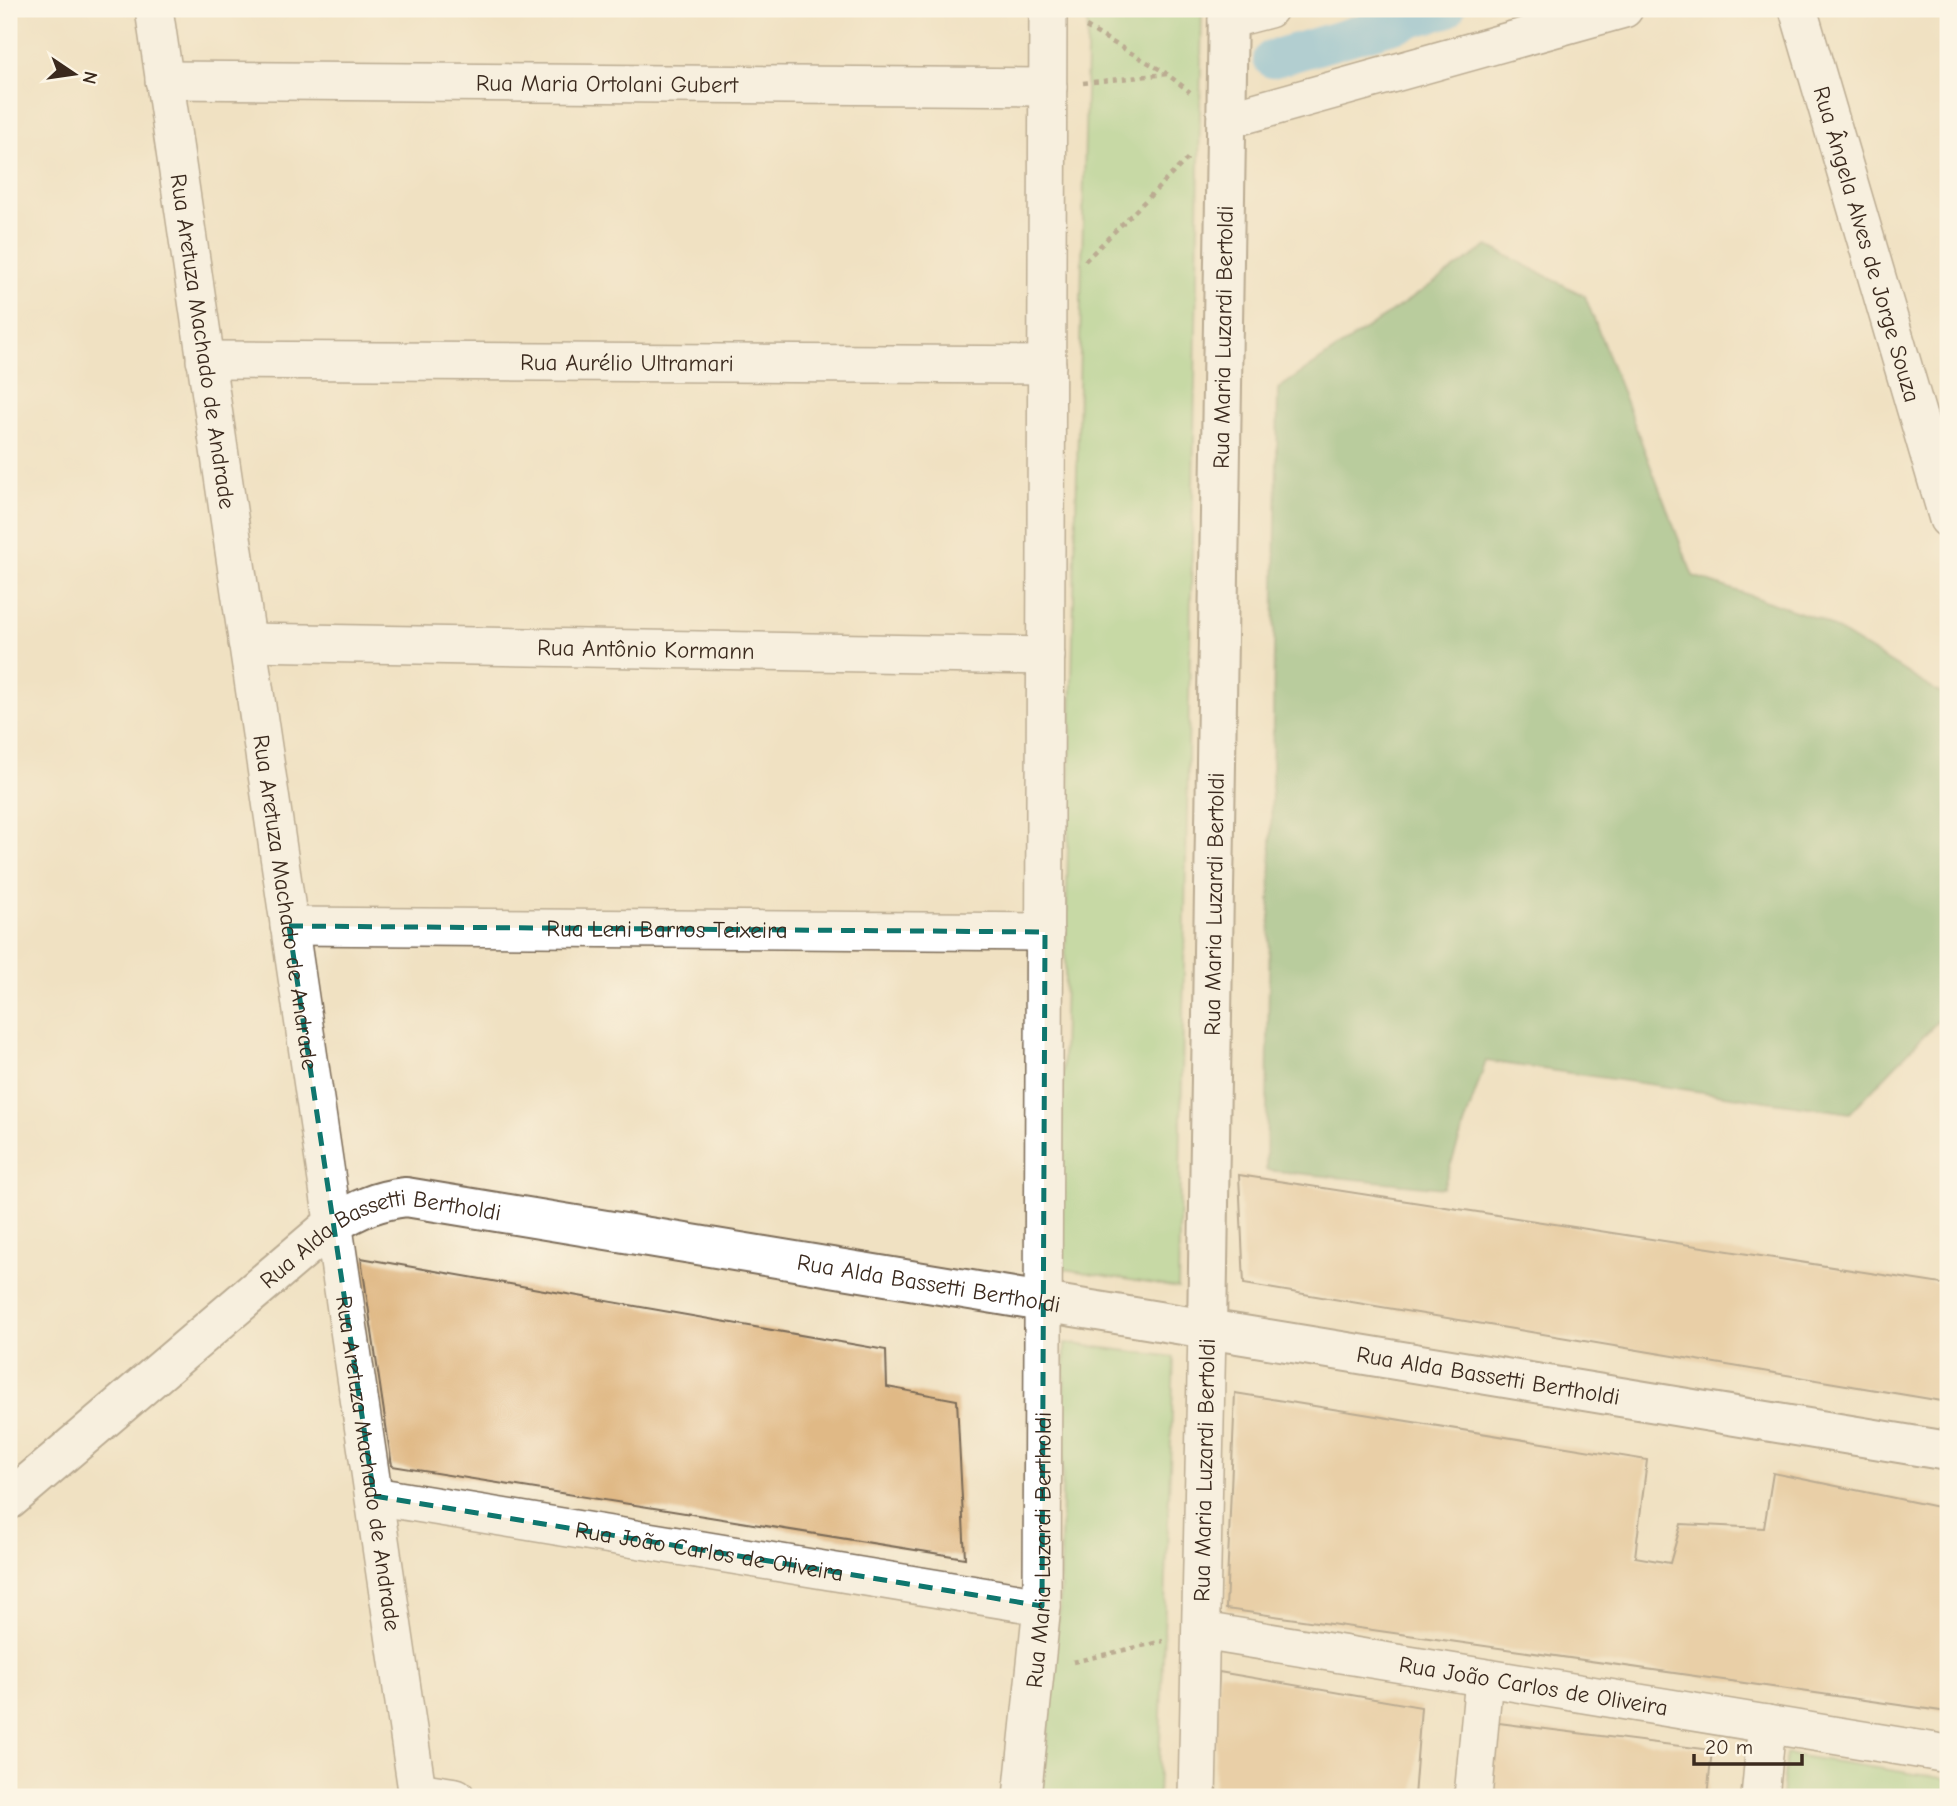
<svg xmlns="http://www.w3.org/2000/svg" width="1957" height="1806" viewBox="0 0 1957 1806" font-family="'Comic Neue',sans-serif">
<rect width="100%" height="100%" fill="#fcf5e5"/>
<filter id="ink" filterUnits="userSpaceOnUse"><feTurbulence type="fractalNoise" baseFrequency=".0143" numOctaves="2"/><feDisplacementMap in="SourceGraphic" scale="14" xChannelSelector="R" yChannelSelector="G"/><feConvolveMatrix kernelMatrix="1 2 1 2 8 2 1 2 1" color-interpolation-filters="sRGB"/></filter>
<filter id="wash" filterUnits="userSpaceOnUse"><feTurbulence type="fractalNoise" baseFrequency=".00686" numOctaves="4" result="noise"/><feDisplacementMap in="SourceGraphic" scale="28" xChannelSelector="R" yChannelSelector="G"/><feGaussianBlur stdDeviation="1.57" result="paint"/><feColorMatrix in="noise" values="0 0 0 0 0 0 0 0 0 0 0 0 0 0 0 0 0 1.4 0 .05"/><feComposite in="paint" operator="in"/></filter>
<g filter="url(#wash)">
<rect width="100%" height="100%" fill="#f0e1c2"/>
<!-- green -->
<path fill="#94ce81" stroke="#687c50" stroke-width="2" d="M1088 9H1202L1178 1288 1058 1268Z
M1065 1343 1174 1357 1158 1797H1042L1060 1601Z
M1786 1754 1948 1779V1787L1941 1797H1782Z"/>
<!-- forest -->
<path fill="#77b16f" stroke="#596e46" stroke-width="2" d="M1488 246 1585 296 1693 576 1819 619 1948 698V1010L1850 1113 1486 1061 1443 1188 1266 1170 1278 389Z"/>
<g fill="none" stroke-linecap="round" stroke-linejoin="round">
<!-- canal -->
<path stroke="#66b7e1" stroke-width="38" d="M1272 59 1446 9"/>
</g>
<g id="blocks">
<!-- building -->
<path fill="#e0b986" d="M1239 1175 1948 1285V1402L1244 1284Z
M361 1258 886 1350 887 1387 957 1400 965 1558 392 1466Z
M1235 1393 1647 1460 1635 1557 1670 1563 1681 1524 1764 1528 1773 1473 1948 1509V1712L1226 1609Z
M1219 1672 1421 1707 1414 1797H1213Z
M1491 1722 1712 1750 1707 1797H1484Z"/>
</g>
</g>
<g filter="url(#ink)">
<use href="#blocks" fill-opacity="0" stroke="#7a6a57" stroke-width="2"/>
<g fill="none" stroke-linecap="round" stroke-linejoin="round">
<!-- minor casing -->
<g stroke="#7a6a57" stroke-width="40">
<g id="minor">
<path id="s1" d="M154 9 418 1797"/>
<path id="s2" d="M1798 9 1948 519"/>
<path d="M1227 20 1269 9"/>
<path id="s3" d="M164 80 1048 87"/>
<path d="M1226 120 1624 9"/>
<path id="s4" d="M205 360 1047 365"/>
<path id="s5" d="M247 642 1046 656"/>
<path id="s6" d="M289 926 1045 932"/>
<path id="s7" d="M374 1496 1042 1606"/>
<path id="s8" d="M1202 1631 1948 1754"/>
<path d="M417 1791 456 1797"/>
<path id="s9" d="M1022 1797 1042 1606 1048 9"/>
<path id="s10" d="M1197 1797 1207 1329"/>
<path d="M1473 1797 1484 1678"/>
<path d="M1760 1797 1767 1724"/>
</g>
</g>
<!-- tertiary casing -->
<g stroke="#7a6a57" stroke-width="42">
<g id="tertiary">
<path id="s11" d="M1207 1329 1228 9"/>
<path id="s12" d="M9 1500 333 1224C358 1209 378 1200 406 1197L1948 1451"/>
</g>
</g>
<!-- path -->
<path stroke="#7a6a57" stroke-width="4.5" stroke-dasharray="5 5" stroke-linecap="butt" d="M1086 27 1166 73
M1083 83 1167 74 1190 92
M1085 261 1188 158
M1073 1662 1163 1641"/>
<!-- minor -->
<use href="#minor" stroke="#fff" stroke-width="37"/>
<!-- tertiary -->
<use href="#tertiary" stroke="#fff" stroke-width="38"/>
</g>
</g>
<!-- marked area -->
<path d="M0 0H1957V1806H0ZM289 926 1045 932 1042 1606 374 1496Z" fill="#f0e1c2" fill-opacity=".55" fill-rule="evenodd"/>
<path fill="none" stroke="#0f766e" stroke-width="5" stroke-dasharray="14 9" stroke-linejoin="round" d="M289 926 1045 932 1042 1606 374 1496Z"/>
<g text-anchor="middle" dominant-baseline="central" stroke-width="6" stroke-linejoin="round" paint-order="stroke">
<!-- street labels -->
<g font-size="23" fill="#3b2a1e" stroke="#fcf5e5">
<text stroke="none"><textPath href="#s3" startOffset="443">Rua Maria Ortolani Gubert</textPath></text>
<text stroke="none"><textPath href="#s2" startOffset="245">Rua Ângela Alves de Jorge Souza</textPath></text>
<text stroke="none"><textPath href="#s11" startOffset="992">Rua Maria Luzardi Bertoldi</textPath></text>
<text stroke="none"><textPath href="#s1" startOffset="336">Rua Aretuza Machado de Andrade</textPath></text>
<text stroke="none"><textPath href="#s4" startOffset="422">Rua Aurélio Ultramari</textPath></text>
<text stroke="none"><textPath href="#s5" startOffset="399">Rua Antônio Kormann</textPath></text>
<text stroke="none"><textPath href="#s1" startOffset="903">Rua Aretuza Machado de Andrade</textPath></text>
<text stroke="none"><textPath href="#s11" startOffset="425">Rua Maria Luzardi Bertoldi</textPath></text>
<text stroke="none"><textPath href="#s6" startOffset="378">Rua Leni Barros Teixeira</textPath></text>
<text stroke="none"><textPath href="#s12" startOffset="467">Rua Alda Bassetti Bertholdi</textPath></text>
<text stroke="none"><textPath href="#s12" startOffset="1034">Rua Alda Bassetti Bertholdi</textPath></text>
<text stroke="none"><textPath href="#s12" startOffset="1601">Rua Alda Bassetti Bertholdi</textPath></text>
<text stroke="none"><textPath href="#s1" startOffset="1470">Rua Aretuza Machado de Andrade</textPath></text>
<text stroke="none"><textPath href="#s10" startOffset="327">Rua Maria Luzardi Bertoldi</textPath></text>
<text stroke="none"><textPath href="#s9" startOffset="248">Rua Maria Luzardi Bertholdi</textPath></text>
<text stroke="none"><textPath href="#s7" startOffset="340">Rua João Carlos de Oliveira</textPath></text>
<text stroke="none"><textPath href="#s8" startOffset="336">Rua João Carlos de Oliveira</textPath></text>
</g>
</g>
<!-- margin -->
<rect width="1957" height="1806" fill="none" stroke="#fcf5e5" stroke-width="35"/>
<!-- north arrow -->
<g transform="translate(74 74) rotate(103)" stroke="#fcf5e5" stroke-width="5" paint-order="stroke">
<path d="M0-5L12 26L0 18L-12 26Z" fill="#3b2a1e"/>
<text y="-10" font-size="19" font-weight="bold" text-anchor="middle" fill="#3b2a1e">N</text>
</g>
<!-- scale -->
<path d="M1694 1754v10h108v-10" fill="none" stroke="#3b2a1e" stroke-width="3.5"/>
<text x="1705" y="1754" font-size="21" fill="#3b2a1e" stroke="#fcf5e5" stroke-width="5" paint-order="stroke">20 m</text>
</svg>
